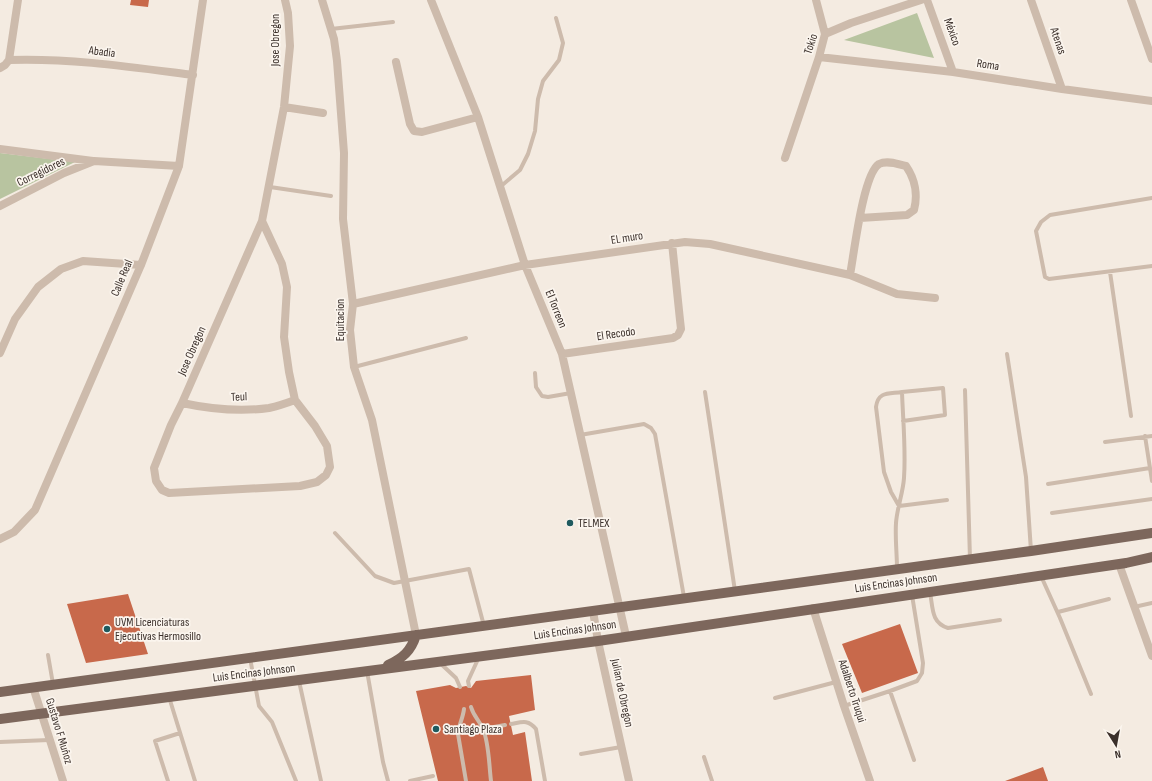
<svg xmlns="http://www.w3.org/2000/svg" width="1152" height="781" viewBox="0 0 1152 781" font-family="'Sofia Sans Condensed',sans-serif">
<rect width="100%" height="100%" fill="#f4ebe1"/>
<!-- green -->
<path fill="#b8c4a0" d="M917 13 934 58 844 40Z
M0 153 75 162 0 199Z"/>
<!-- building -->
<path fill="#c8694b" d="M131 0H149L148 7 130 5Z
M128 594 148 654 86 663 67 604Z
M900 624 918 673 862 693 842 644Z
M531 675 535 710 509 716 513 735 525 732 532 781H438L416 691 450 685 456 688 466 686 471 688 476 681Z
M1043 767 1048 781H1005Z"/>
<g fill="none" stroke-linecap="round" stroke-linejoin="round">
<!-- service -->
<path stroke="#cdbbac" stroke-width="4" d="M331 29 393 22
M270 187 331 196
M500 187 520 170 528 154 535 131 538 99 543 81 559 60 563 43 556 18
M1152 198 1050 215 1041 222 1036 231 1045 277 1049 279 1152 266
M1110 272 1131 416
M1007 354 1026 477 1031 551
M354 367 466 338
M535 373 536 387 542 396 548 397 571 393
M965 390 970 559
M705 392 735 591
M902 392C889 394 878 391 876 407L884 472 891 492 899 506 947 500
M580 435 644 424 651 428 655 434 684 597
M1145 436 1152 481
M1105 442 1152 436
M1048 484 1150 468
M1052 513 1152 499
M335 533 375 576 394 583 469 569 484 626
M897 569C897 554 895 538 896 523 897 508 903 493 904 478 906 450 903 421 902 392L943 388 945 415 903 421
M1041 576 1060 618 1091 694
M930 592C933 608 931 623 948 628L1000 620
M1134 607 1152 603
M1058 612 1109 599
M48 655 53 684
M250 658 259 706 272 722 296 781
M440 663 456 678 460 687
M367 671 383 762 388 781
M299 681 321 781
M469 686 468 681 479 657
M890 691 914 760
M169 697 195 781
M775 698 836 682
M844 706 890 691 917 681 922 673 923 663 912 595
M471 707C474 717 479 720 483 729 489 743 489 765 491 781
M464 709C463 718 459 724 458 734L466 781
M511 724C522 722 528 719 536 729L545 781
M483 729 505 725
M0 742 49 740
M581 754 621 747
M704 757 712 781
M168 781 155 741 180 733
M410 781 433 776"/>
<!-- minor -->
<path stroke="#cdbbac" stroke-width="8" d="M322 0 334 39 337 61 344 153 343 219 353 304 350 330 354 367 372 420 416 635
M431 0 478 117 525 265 562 354 626 636
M816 0 825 34
M927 0 953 72
M1031 0 1062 89
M1131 0 1152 59
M819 57 953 72 1062 89 1152 101
M9 60C71 58 131 67 193 75
M396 62 410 124 414 131 422 132 478 117
M0 68 5 65 9 60 18 0
M284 107 323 113
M0 149 93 161
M785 158 819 57 825 34 851 23 921 0
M0 206 64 173 94 161 179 166
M262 221 182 403 171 425 154 468 156 481 162 490 169 493 300 486 317 482 326 475 330 467 327 446 315 426 295 400 289 372 284 337 287 287 282 264 262 221 284 107 290 46 288 13 285 0
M850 275 897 294 935 298
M353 304 525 265 685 242 710 244 850 275C854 254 863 174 879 164 887 160 898 164 906 166 915 179 918 195 914 210L907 215 860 218
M0 353 15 319 38 287 61 269 83 261 141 265
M562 354 673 338 678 335 681 329 680 320 672 243
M182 403C210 409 240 412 269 408 278 406 287 403 295 400
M0 539 14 532 35 510 141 265 179 166 203 0
M1119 564 1152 656
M813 608 844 706 870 781
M593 611 598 641 629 781
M33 687 63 781"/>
<!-- primary -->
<path stroke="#7d675c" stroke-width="10" d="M388 665C403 658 411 651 416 635
M0 692 1031 551 1152 533
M0 719 598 641 1126 563 1152 557"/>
</g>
<!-- markers -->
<g fill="#1f5a5e" stroke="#fbf5ee" stroke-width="1.5">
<circle cx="570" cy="523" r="4"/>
<circle cx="107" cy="629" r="4"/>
<circle cx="436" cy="729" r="4"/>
</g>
<g text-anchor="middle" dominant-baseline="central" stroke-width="3.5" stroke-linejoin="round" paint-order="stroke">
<!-- street labels -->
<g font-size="12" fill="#3b302b" stroke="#fbf5ee">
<text transform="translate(952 32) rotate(70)">México</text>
<text transform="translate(275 40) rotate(-90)">Jose Obregon</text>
<text transform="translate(1058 41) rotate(71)">Atenas</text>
<text transform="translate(811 44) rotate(-72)">Tokio</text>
<text transform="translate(102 52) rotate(7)">Abadia</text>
<text transform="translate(988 65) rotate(9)">Roma</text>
<text transform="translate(41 172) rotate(-26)">Corregidores</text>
<text transform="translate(627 238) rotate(-9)">EL muro</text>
<text transform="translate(122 278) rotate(-67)">Calle Real</text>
<text transform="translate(556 309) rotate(68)">El Torreon</text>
<text transform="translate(340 320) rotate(-90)">Equitacion</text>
<text transform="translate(616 334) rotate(-8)">El Recodo</text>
<text transform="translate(192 351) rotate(-66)">Jose Obregon</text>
<text transform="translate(239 397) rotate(-2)">Teul</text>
<text transform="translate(896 583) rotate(-8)">Luis Encinas Johnson</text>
<text transform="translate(575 630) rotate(-8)">Luis Encinas Johnson</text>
<text transform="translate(254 673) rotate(-7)">Luis Encinas Johnson</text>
<text transform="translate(852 691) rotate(72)">Adalberto Truqui</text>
<text transform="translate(622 693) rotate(78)">Julian de Obregon</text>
<text transform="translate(59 731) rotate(73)">Gustavo F Muñoz</text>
</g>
<!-- poi labels -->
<g font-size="12" fill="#3b302b" stroke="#fbf5ee" text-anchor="start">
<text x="578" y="523">TELMEX</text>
<text x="115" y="622">UVM Licenciaturas<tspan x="115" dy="14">Ejecutivas Hermosillo</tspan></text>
<text x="444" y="729">Santiago Plaza</text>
</g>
</g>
<!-- north arrow -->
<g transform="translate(1116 745) rotate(169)" stroke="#fbf5ee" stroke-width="3" paint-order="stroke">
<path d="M0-3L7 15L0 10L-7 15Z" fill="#3b302b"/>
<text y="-6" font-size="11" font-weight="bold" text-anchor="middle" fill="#3b302b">N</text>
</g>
</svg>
